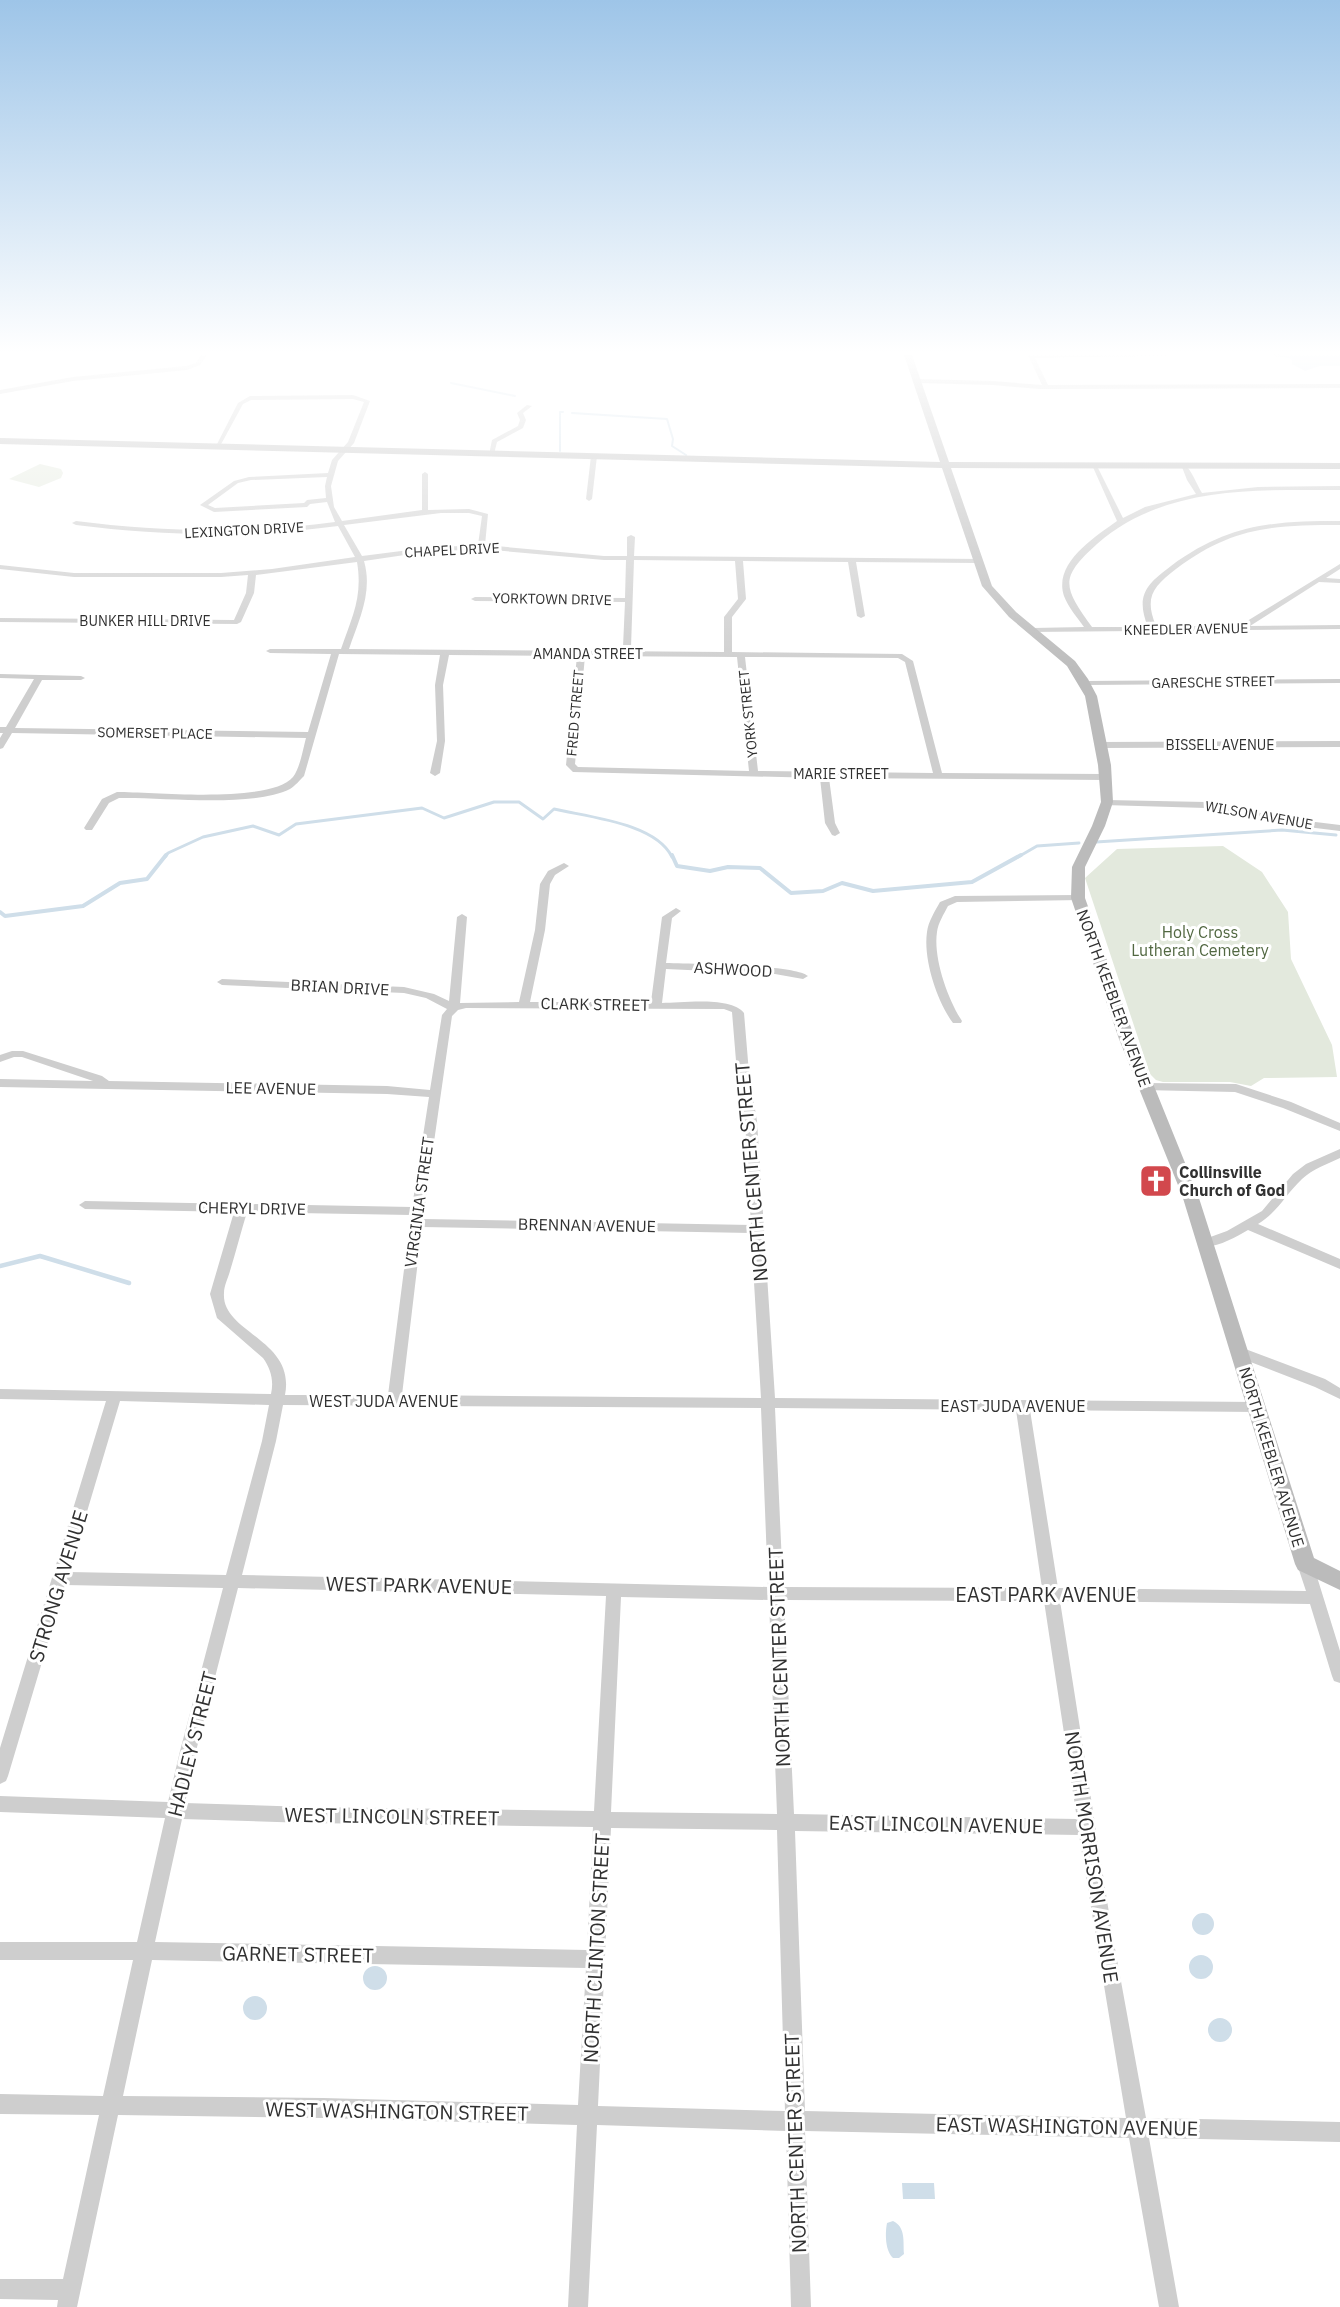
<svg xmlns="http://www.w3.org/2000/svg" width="1340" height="2307" viewBox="0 0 1340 2307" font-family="'IBM Plex Sans',sans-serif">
<rect width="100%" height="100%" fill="#fff"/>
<!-- green -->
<path fill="#e3e9dd" d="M40 464 61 469 63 473 61 478 39 487 9 479Z
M1223 846 1262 872 1288 912 1291 959 1332 1045 1337 1077 1264 1078 1251 1086 1230 1082H1163L1156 1080 1150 1074 1085 878 1117 849Z"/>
<!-- water -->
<path fill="#cfdee9" d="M1291 355H1340V366H1319L1305 371 1292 364Z
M1192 1924a11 11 0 1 1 22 0a11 11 0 1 1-22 0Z
M1189 1967a12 12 0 1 1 24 0a12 12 0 1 1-24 0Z
M363 1978a12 12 0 1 1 24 0a12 12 0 1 1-24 0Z
M243 2008a12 12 0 1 1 24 0a12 12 0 1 1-24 0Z
M1208 2030a12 12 0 1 1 24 0a12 12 0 1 1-24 0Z
M902 2183H934L935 2199H903Z
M893 2221C906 2227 903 2242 904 2254L899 2258H893C885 2250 885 2234 887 2223Z"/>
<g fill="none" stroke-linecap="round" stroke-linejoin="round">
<!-- stream-far3 -->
<path stroke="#cfdee9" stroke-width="2" d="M1274 355 1295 358
M451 383 515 396
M572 413 667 419 673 439 672 446 686 455
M560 451V412H563"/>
<!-- stream-far2 -->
<path stroke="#cfdee9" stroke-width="3" d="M1096 842 1282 830 1336 835
M165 857 168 853 203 837 253 826 279 835 296 824 422 808 444 818 494 802H519L543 819 554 809C588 817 656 823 672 857
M1018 857 1037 846 1079 843"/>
<!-- stream-far1 -->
<path stroke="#cfdee9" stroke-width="4" d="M672 855 677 866 710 871 728 867 760 868 791 893 823 891 842 883 873 891 972 882 1021 855
M0 912 5 916 83 906 120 883 147 879 166 855"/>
<!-- stream -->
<path stroke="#cfdee9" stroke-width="4.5" d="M0 1266 40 1256 129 1283"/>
<!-- street -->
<path fill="#cecece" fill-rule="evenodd" d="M201 355H207L200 365 187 370 73 381 0 394V390L73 377 186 366 196 363Z
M1028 355H1203L1035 358 1048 385 1340 384V388L1040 389 993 385 917 383 914 381 917 379 993 381 1042 385Z
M353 395 370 401 354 443 338 461 331 486 334 507 342 521 422 510V474L425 472 428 474V510L469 509 488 514 485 545 604 556H627V537L631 535 635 537 634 556 981 559V563H978L856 562 865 616 861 618 857 616 848 562 743 561 746 599 732 617V652L902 654 913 661 942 773 1105 774 1110 777 1105 780 829 778 835 823 840 833 835 836 832 835 825 823 820 778 573 772 566 765 577 656 449 655 443 685 445 741 440 773 435 776 430 773 437 741 435 685 440 655 339 654 304 776C300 780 295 786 290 789 251 808 164 797 119 798L109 803 92 830H86L84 828 102 799 117 792C154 792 270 804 293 777 300 768 303 749 306 738L12 733 3 748 0 749V738L3 733H0V727H6L34 679 0 678V674L81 676 85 678 81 680H42L15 728 308 732 331 654 270 653 266 651 270 649H341C352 617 363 597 357 562L256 575 254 593 241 622 237 624 0 622V618L234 620 246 593 248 575 221 577H74L0 569V565L74 573H221L272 569 355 557 338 526C250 538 164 536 76 525L72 523 76 521C163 532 248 534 335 522L327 502 310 504 307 507 214 512 200 505 234 481 249 477 328 473 332 460 348 442 364 402 353 399 251 400 243 404 219 448H215L238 403 250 396ZM327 477 325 486 326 498 307 500 304 503 215 508 208 505 238 483 251 480ZM441 513H469L482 516 478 545 425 548 362 556 344 525ZM481 549 604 560H626L625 598 475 597 471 599 475 601 625 602 623 647 627 649 631 647 634 560 735 561 738 599 724 617V652L349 649C359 620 373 592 364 561L425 552ZM585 656 737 657 749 771 578 767 575 764ZM745 657 898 658 905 662 933 773 758 771Z
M527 405 532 406 523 413 526 420 523 428 497 442 494 454 489 455 492 440 518 426 520 420 517 413Z
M594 454 597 456 592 499 589 501 586 499 591 456Z
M1092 465 1097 466 1123 518 1145 507 1196 494 1187 480 1182 467 1185 465C1191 469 1197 485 1202 493L1258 487 1340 486V490C1256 490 1164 485 1097 544 1059 578 1063 587 1092 627H1148C1135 595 1147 584 1171 566 1228 524 1272 521 1340 521V525C1272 525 1232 527 1176 569 1153 587 1144 597 1156 626H1239L1340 564V569L1326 578 1340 579V583L1319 582 1250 626 1340 625V629L1030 632V628H1033L1084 627C1077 617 1068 607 1064 596 1053 563 1095 537 1117 521Z
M1340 679V683L1086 685 1082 683 1086 681Z
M1340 741V747L1100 748 1096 745 1100 742Z
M1107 800 1206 802 1291 819 1340 825V831L1291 825 1206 808 1104 805 1102 803Z
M564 863 569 866 555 875 550 884 545 930 530 1002H651L662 917 676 908 681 911 672 918 666 963C692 964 793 964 808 976L803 979 775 974 666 969 662 1003C682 1003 731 996 744 1013L749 1073 757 1121 775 1398 1257 1402 1262 1403 1264 1407 1262 1411 1257 1412 1030 1410 1058 1588 1306 1591 1297 1564 1300 1560 1305 1558 1310 1560 1313 1564 1340 1651V1683L1334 1681 1332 1676 1310 1604 1060 1601 1112 1932 1146 2118 1340 2122V2142L1149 2138 1179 2307H1159L1129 2138 805 2131 811 2307H791L786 2131 597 2125 588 2307H568L577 2125 323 2118 118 2115 77 2307H57L58 2300 0 2299V2279H63L99 2115 0 2114V2094L103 2096 133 1960H0V1942H137L165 1818 0 1812V1796L168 1802 180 1751 223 1588 65 1585 8 1776 6 1781 0 1784V1748L106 1401 0 1399V1389L271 1394C274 1381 271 1369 263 1358L217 1318 210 1294 234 1212 85 1209 79 1205 85 1201 412 1207 429 1097 387 1094 0 1087V1079L93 1081 22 1057H14L0 1062V1055L12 1051H23L102 1076 109 1081 387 1086 430 1090 442 1015 447 1009 426 998 404 993 222 985 217 982 222 979 404 987 434 994 449 1001 457 917 462 914 467 917 460 1003 519 1002 535 930 540 884 548 871ZM466 1008 724 1009 732 1012 737 1073 745 1121 751 1225 423 1219 452 1016 458 1010ZM247 1212 411 1215 388 1395H285C296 1339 221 1333 224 1293 224 1286 228 1278 230 1271 236 1251 241 1232 247 1212ZM422 1227 751 1233 761 1398 402 1395ZM120 1401 269 1405 262 1441 226 1575 69 1572ZM283 1405 761 1408 768 1587 242 1575 276 1441ZM775 1408 1016 1410 1042 1588 783 1587ZM238 1588 606 1596 594 1811 308 1807 185 1803 196 1751ZM621 1597 769 1600 777 1814 611 1812ZM784 1600 1044 1601 1077 1819 794 1814ZM182 1819 308 1823 593 1827 587 1950 155 1942ZM611 1828 777 1830 785 2111 598 2106ZM795 1831 1079 1835 1126 2118 805 2111ZM152 1960 586 1968 578 2105 323 2098 123 2096Z
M1078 895 1082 896V900L957 902 948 906C944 914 938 923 937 932 933 958 948 1000 962 1021L961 1023H953C937 1002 923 959 927 932 928 922 935 911 940 902L955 896Z
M1146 1083 1236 1084 1291 1102 1340 1123V1131L1283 1108 1235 1092 1142 1090 1140 1087Z
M1340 1149V1158C1327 1164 1313 1169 1302 1179 1286 1194 1277 1213 1258 1224L1340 1259V1269L1248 1230C1236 1237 1215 1249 1202 1246L1200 1243 1202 1240 1227 1231 1262 1211 1293 1174 1306 1164Z
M1240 1347 1325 1379 1340 1388V1399L1315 1387 1235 1356 1233 1352 1235 1348Z"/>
<!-- secondary -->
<path fill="#bbb" fill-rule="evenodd" d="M904 355H912L949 462 1340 463V469L951 468 992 586 1016 612 1075 661 1088 679 1097 696 1111 765 1113 802 1105 826 1085 867V898L1135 1039 1198 1195 1314 1558 1340 1571V1590L1298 1570 1295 1564 1182 1195 1119 1039 1071 898 1072 867 1092 826 1101 802 1098 765 1085 696 1067 666 1009 617 982 586 942 468 0 444V438L940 462Z"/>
</g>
<!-- sky -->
<linearGradient id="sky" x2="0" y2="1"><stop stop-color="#9ec5e8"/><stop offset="0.52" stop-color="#fff"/><stop offset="1" stop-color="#fff" stop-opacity="0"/></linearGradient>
<rect width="1340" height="678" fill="url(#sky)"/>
<!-- icons -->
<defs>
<g id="church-square" transform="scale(1.725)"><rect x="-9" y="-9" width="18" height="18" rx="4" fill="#d2484d" stroke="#fff"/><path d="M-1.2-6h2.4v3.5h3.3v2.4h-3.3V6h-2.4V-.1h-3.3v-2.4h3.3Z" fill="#fff"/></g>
</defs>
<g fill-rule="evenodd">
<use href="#church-square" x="1156" y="1181"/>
</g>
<g text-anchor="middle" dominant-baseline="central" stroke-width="6" stroke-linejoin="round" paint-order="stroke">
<!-- far-street labels -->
<g font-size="14" fill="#313131" stroke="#fff">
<text transform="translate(244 530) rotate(-3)">LEXINGTON DRIVE</text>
<text transform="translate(452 550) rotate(-3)">CHAPEL DRIVE</text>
<text transform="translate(552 599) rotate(1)">YORKTOWN DRIVE</text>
<text x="145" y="621">BUNKER HILL DRIVE</text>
<text transform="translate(1186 629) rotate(-1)">KNEEDLER AVENUE</text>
<text x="588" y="654">AMANDA STREET</text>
<text transform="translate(1213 682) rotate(-1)">GARESCHE STREET</text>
<text transform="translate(575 713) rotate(-85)">FRED STREET</text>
<text transform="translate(748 714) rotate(-96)">YORK STREET</text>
<text transform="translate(155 733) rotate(1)">SOMERSET PLACE</text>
<text x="1220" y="745">BISSELL AVENUE</text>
<text x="841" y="774">MARIE STREET</text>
<text transform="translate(1259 815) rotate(10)">WILSON AVENUE</text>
</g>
<!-- park labels -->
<g font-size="16" fill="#526842" stroke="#fff">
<text x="1200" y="932">Holy Cross<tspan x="1200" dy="18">Lutheran Cemetery</tspan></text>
</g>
<!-- street labels -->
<g font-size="16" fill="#313131" stroke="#fff">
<text transform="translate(733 969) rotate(3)">ASHWOOD</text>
<text transform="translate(340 987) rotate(3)">BRIAN DRIVE</text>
<text transform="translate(1114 998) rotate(70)">NORTH KEEBLER AVENUE</text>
<text transform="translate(595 1004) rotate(1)">CLARK STREET</text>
<text transform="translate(271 1088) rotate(1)">LEE AVENUE</text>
<text transform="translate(419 1202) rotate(-82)">VIRGINIA STREET</text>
<text transform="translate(252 1208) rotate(1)">CHERYL DRIVE</text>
<text transform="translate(587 1225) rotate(1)">BRENNAN AVENUE</text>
<text x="384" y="1401">WEST JUDA AVENUE</text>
<text x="1013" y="1406">EAST JUDA AVENUE</text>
<text transform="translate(1272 1457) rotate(73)">NORTH KEEBLER AVENUE</text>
</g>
<!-- poi labels -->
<g font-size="16" font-weight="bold" fill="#313131" stroke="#fff" text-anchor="start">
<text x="1179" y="1172">Collinsville<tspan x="1179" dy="18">Church of God</tspan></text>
</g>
<!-- near-street labels -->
<g font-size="20" fill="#313131" stroke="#fff">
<text transform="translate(751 1172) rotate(-95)">NORTH CENTER STREET</text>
<text transform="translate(419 1585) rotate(1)">WEST PARK AVENUE</text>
<text transform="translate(58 1586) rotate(-73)">STRONG AVENUE</text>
<text x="1046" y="1594">EAST PARK AVENUE</text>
<text transform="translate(779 1657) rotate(-92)">NORTH CENTER STREET</text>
<text transform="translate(192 1744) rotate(-76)">HADLEY STREET</text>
<text transform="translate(392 1816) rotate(1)">WEST LINCOLN STREET</text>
<text transform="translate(936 1824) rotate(1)">EAST LINCOLN AVENUE</text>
<text transform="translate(1092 1857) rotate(81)">NORTH MORRISON AVENUE</text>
<text transform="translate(596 1948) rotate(-87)">NORTH CLINTON STREET</text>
<text transform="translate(298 1954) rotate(1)">GARNET STREET</text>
<text transform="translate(397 2111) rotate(1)">WEST WASHINGTON STREET</text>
<text transform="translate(1067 2126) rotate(1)">EAST WASHINGTON AVENUE</text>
<text transform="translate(795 2143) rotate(-92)">NORTH CENTER STREET</text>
</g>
</g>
</svg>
